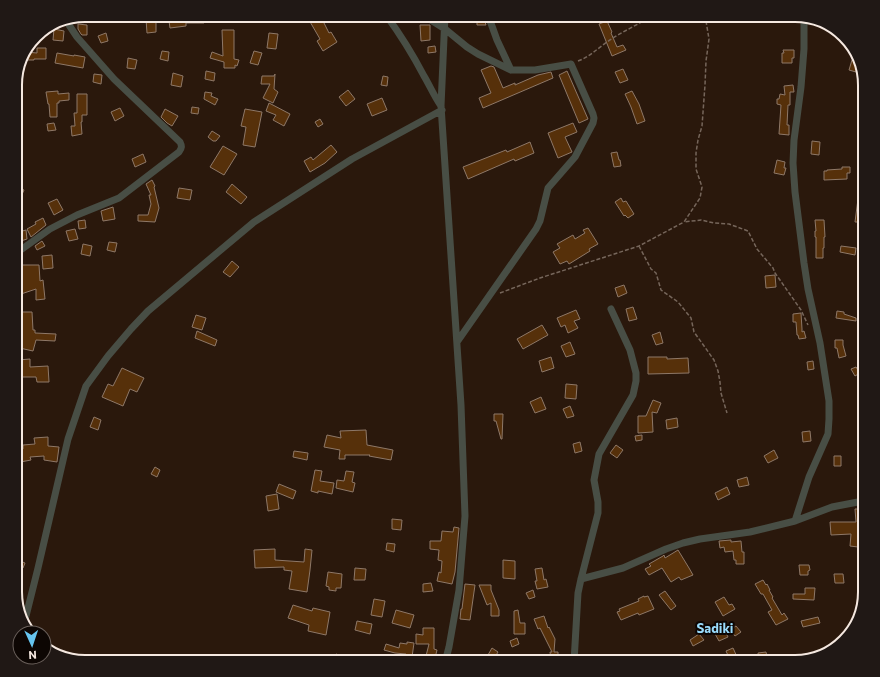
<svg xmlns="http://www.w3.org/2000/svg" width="880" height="677" viewBox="0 0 880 677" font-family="Commissioner,sans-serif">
<rect width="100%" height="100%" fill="#2a180c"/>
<!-- building -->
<path fill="#56300a" stroke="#8e7868" d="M178 15H188L189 17 203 16 204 23H186V26L170 28 169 21 178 19Z
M320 15 329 33 331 32 337 42 323 51 317 41 320 39 309 20Z
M156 18V32L147 33 146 19Z
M477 19H484L486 25H477Z
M607 21 612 32 611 33 617 47 623 45 626 50 612 56 599 24Z
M78 24 87 25V35H82L81 34 78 29Z
M420 25H430V40L421 41Z
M54 29 64 31 63 41 53 40Z
M222 30H234V59L239 60 237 66 235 65V68H224V62L210 58 212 52 223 56Z
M106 33 108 41 101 43 98 36Z
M269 33 278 34 276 49 267 48Z
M435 46 436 52 428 53V47Z
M37 48H46V59H34V60H26V52L37 53Z
M783 50H794V58H792V63H782V53H784Z
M162 51 169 52 168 61 160 59Z
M254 51 262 53 258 65 250 63Z
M57 53 74 56V55L85 57 83 68 55 63Z
M128 58 137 60 135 69 127 68Z
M852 60 859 62 856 72 849 70Z
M491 66 494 67 503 88 515 83V85L538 75 551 72 553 78 483 108 479 98 491 93 481 70Z
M623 69 628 80 620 83 615 72Z
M206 71 215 73 214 81 205 79Z
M567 71 588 119 579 123 559 75Z
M173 73 183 76 181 87 171 85Z
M94 74 102 75 101 84 93 82Z
M275 74 274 89 278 92 273 103 263 98 270 84H261L262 76H274Z
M383 76 388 77 387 86 381 85Z
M793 85 794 92H790V105H788L787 125H789V135L779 134 781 105 777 104V99H779L780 94 785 95 784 86Z
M348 90 355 99 346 106 339 97Z
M58 91V94L69 93V100L59 101V103H57V117H50L49 104H48L46 92Z
M632 91 639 104 645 121 637 124 631 107 625 94Z
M205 92 212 93 211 96 218 99 215 105 204 99Z
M77 94H87V115H82V122H81L82 134 72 136 71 126H75L74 113H77Z
M382 98 387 110 372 116 367 104Z
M269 103 290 114 284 126 273 120 276 115 266 111Z
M192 107 199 108 198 114 191 113Z
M120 108 124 116 115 121 111 112Z
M165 109 178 116 172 126 167 123 161 117Z
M245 109 262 112 255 147 243 145 246 127 241 126Z
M320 119 323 124 318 127 315 122Z
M54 123 56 130 48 131 47 124Z
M573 123 577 132 565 137 572 152 558 158 548 133Z
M212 131 220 136 216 141H213L208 137Z
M812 141 820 142 819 155 811 154Z
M530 142 534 153 515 161 514 159 468 179 463 167 506 150 507 152Z
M331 145 337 152 325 163 310 172 304 161 311 157 313 160Z
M223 146 237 154 224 175 210 167Z
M617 152 619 160H620L621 166 614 167 611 153Z
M143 154 146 162 135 167 132 159Z
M777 160 785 162 784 168H786L784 175 774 173Z
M842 167H850V173H847V179L824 180V171H827V170L842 169Z
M152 180 155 186 154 187 159 208 155 222 138 221V215H148L151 204 149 195H151L146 184Z
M232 184 247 197 241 204 226 192Z
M15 186 24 190 20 199 15 197Z
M179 188 192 190 190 200 177 198Z
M621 198 623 202 626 201 634 214 628 218 625 215 624 216 615 202Z
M57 199 63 210 54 215 48 203Z
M858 199 862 200V205H865L864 211H861V222H855Z
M113 207 115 219 103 221 101 211Z
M43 218 46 225 31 237 27 229 36 224 35 222Z
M85 220 86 228 79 229 78 221Z
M815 220H824L825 237H824V248H823V258H816V237H815V231H816Z
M588 228 598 244 589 249 590 251 569 264 567 261 560 264 553 252 560 248 557 244 573 235 575 239 585 233 583 230Z
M75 229 78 239 69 241 66 231Z
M26 230 27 239 15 243V233Z
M42 241 45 246 37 250 35 246Z
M109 242 117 243 115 252 107 250Z
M83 244 92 246 90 256 81 254Z
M841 246 856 248 855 255 840 252Z
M52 255 53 268 43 269 42 256Z
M232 261 239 267 230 277 223 272Z
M21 265H39L40 281 43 280 45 299 36 300V289L21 294 17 281 22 279Z
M775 275 776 287 766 288 765 276Z
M624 285 627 293 618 297 615 288Z
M858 292H865V300L859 301Z
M633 307 637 319 629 321 626 309Z
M576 310 580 319 574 321 578 328 568 333 565 325 561 327 557 318Z
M837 311 844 312V314L856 318V321L836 318Z
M20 312H32L33 330H35V333L56 334 55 341 36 340 33 351 15 347 17 336 15 335V331L16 327 20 328Z
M801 313 802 329V332L804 331 806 338 799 339 798 335H797L796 322H793V314Z
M196 315 206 318 202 330 192 327Z
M542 325 548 335 523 349 517 339Z
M197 331 217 340 215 346 195 338Z
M660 332 663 343 656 345 652 335Z
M835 340H843V345L846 356 839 358 837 348H835Z
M570 342 575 354 566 357 561 346Z
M551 357 554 368 542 372 539 361Z
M648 357H667V359L688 358 689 373 648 374Z
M30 359V367L48 366 49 382H37L36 377H19L18 360Z
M813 361 814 369 808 370 807 362Z
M856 367 860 373 855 376 851 369Z
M122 368 144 378 137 392 130 389 123 406 102 397 108 384 113 386Z
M566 384 577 385 576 399 565 398Z
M541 397 546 409 535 413 530 402Z
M653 400 661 403 657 413 652 412 653 432 638 433V416H646Z
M570 406 574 416 567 418 563 409Z
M494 414H503L502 439H501L496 421H494Z
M94 417 101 420 98 430 90 427Z
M677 418 678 427 667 429 666 420Z
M366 430 367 445 393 450 391 460 369 456 370 455H345V459H339L340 450 324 447 327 435 341 438 340 431Z
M810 431 811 441 803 442 802 432Z
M642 435V440L636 441 635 436Z
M48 437V446L59 447 57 462 44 460V456L30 457 31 460 15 463V450L23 449V445L35 444 34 438Z
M580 442 582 451 575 453 573 444Z
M616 445 623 450 617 458 610 453Z
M774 450 778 458 768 463 764 456Z
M294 451 308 453 307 460 293 457Z
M834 456H841V466H834Z
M155 467 160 470 157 477 151 474Z
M315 470 322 471 320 481 334 483 332 494 318 491V493L311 491Z
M346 471 354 472 352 482 355 483 353 492 336 488 337 480 344 481Z
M747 477 749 485 739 487 737 480Z
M279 484 296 491 293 499 276 492Z
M727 487 730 494 718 500 715 493Z
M277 494 279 509 268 511 266 496Z
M859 507H865V530H858V547L850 546 851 534 831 535 830 522H856L855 509H859Z
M392 519 402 520 401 530 392 529Z
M454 527 459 528 455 572 452 584 437 581 439 572 441 573 442 561 438 560 439 550 430 549V541H441L442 531 453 532Z
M731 540V542L741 541 742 552H744V564H736V560H734L733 551 725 552 724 547 720 548 719 541Z
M387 543 395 544 394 552 386 550Z
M275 549V560L304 562 305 549 312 550 310 570 307 592 289 589 292 571 284 570V567L255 568 254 550Z
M678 550 689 568 693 575 681 580 679 577 671 582 662 568 649 575 645 569 651 566 649 564 663 556 664 555 665 558Z
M18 560 25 563 23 568 16 566Z
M503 560 515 561V579L503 578Z
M799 565H809L810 570 808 571V575H800Z
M355 568 366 569 365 580H354Z
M542 568 544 580 546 579 548 587 537 589 535 581H537L535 569Z
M328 572 342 574 341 588H336V591L329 590V587L326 586Z
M834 574H843L844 583H835Z
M763 580 766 585 767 584 770 590H769L773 597 772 598 782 615 784 613 788 619 776 625 768 612 772 610 763 594H761L755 584Z
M431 583 433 591 423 592V584Z
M465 584 475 585 470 620 460 619 461 609H462Z
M479 585H491V590L499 610V616H491V603L487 605Z
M805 588H815L814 600 793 599V594H805Z
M533 590 535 597 529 599 526 593Z
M665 591 676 606 671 610 659 595Z
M644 596V597L648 596 654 609 639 615 638 613 621 620 617 612 620 611 619 609 639 601 638 599Z
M724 597 729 605 732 604 735 609 723 616 715 602Z
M374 599 385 601 382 617 371 615Z
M293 605 312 611 313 608 330 612 326 635 308 631 309 625 288 618Z
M396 610 414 615 410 628 392 623Z
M518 610 520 623H525V634H514V611Z
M544 616 548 628 549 627 555 639 554 652H558V659L551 660 550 652H552L540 628 538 629 534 619Z
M818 617 820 623 803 627 801 621Z
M357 621 372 624 370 634 355 630Z
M736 626 741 632 735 636 730 630Z
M723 627 728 637 719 641 714 632Z
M423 628H434V649L437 650 434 662 425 660 429 644H416V634L423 635Z
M699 634 704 640 693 646 690 640Z
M517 638 519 644 512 647 510 641Z
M407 642 414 643 412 657 405 656 406 654 395 653 384 650 386 644 399 648 400 643 407 644Z
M492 648 498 652 492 662H484Z
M733 648 738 659 731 662 726 651Z
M766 652 768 662H759L758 653Z
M336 654 342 656 339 662H332Z
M697 654 702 659 699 662H690Z
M294 655 310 662H291Z"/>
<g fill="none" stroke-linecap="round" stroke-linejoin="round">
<!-- path -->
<path stroke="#76665b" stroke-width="1.5" stroke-dasharray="4 2" stroke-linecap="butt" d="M705 15 709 39 706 61 705 85 702 126 698 140 696 153V169L702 187 700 198 684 222 701 220 714 223 729 224 748 231 757 249 773 268 775 273 801 310 808 325
M578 61C589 57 597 49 607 42 621 32 638 25 653 15
M639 246 651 269 656 273 661 290 678 302 691 318 694 332 714 360 718 371 720 382 721 393 727 413
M500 293 540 278 639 246 684 222"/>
<!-- street -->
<path stroke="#484e45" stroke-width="7" d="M386 15C400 34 413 55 424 76 430 86 434 96 441 106
M423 15 445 29 467 47 478 54 511 70H535L571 64 593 114 594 118 593 123 575 157 548 188 540 221 536 229 457 342
M488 15 497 40 511 70
M15 254 50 229 77 215 119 198 179 152C182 148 182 146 180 142L114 79 77 37 67 22
M795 521 809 477 828 434 829 419V401L820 343 808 289 804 263 795 192 793 163 794 140 801 87 804 49V18
M581 579 623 568 666 549 683 543 700 539 750 532 795 521 832 507 858 502H865
M24 624 38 568 68 439 86 386 108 356 131 329 148 311 254 222 352 159 442 110
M445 662 449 647 459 590 465 516 461 405 441 106 445 15
M574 662 578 593 581 579 598 513V502L594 480 599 454 633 395 636 381V373L630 350 611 309"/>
</g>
<g text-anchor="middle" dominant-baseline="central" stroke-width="4" stroke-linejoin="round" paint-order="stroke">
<!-- quarter labels -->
<g font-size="13" font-weight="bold" fill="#9adcfc" stroke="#0d0603">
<text x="715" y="628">Sadiki</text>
</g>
</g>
<!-- crop -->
<path d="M0 0H880V677H0ZM85 22H795A63 63 0 0 1 858 85V592A63 63 0 0 1 795 655H85A63 63 0 0 1 22 592V85A63 63 0 0 1 85 22Z" fill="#201815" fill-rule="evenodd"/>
<path fill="none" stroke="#f5e8e0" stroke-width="2" d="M85 22H795A63 63 0 0 1 858 85V592A63 63 0 0 1 795 655H85A63 63 0 0 1 22 592V85A63 63 0 0 1 85 22Z"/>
<!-- north arrow -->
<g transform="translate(32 645) rotate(177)"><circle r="19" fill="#0d0603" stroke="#6a605b"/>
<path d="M0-3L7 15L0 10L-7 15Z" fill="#66c4ef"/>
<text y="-6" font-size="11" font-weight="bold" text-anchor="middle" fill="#f5e8e0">N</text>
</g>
</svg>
